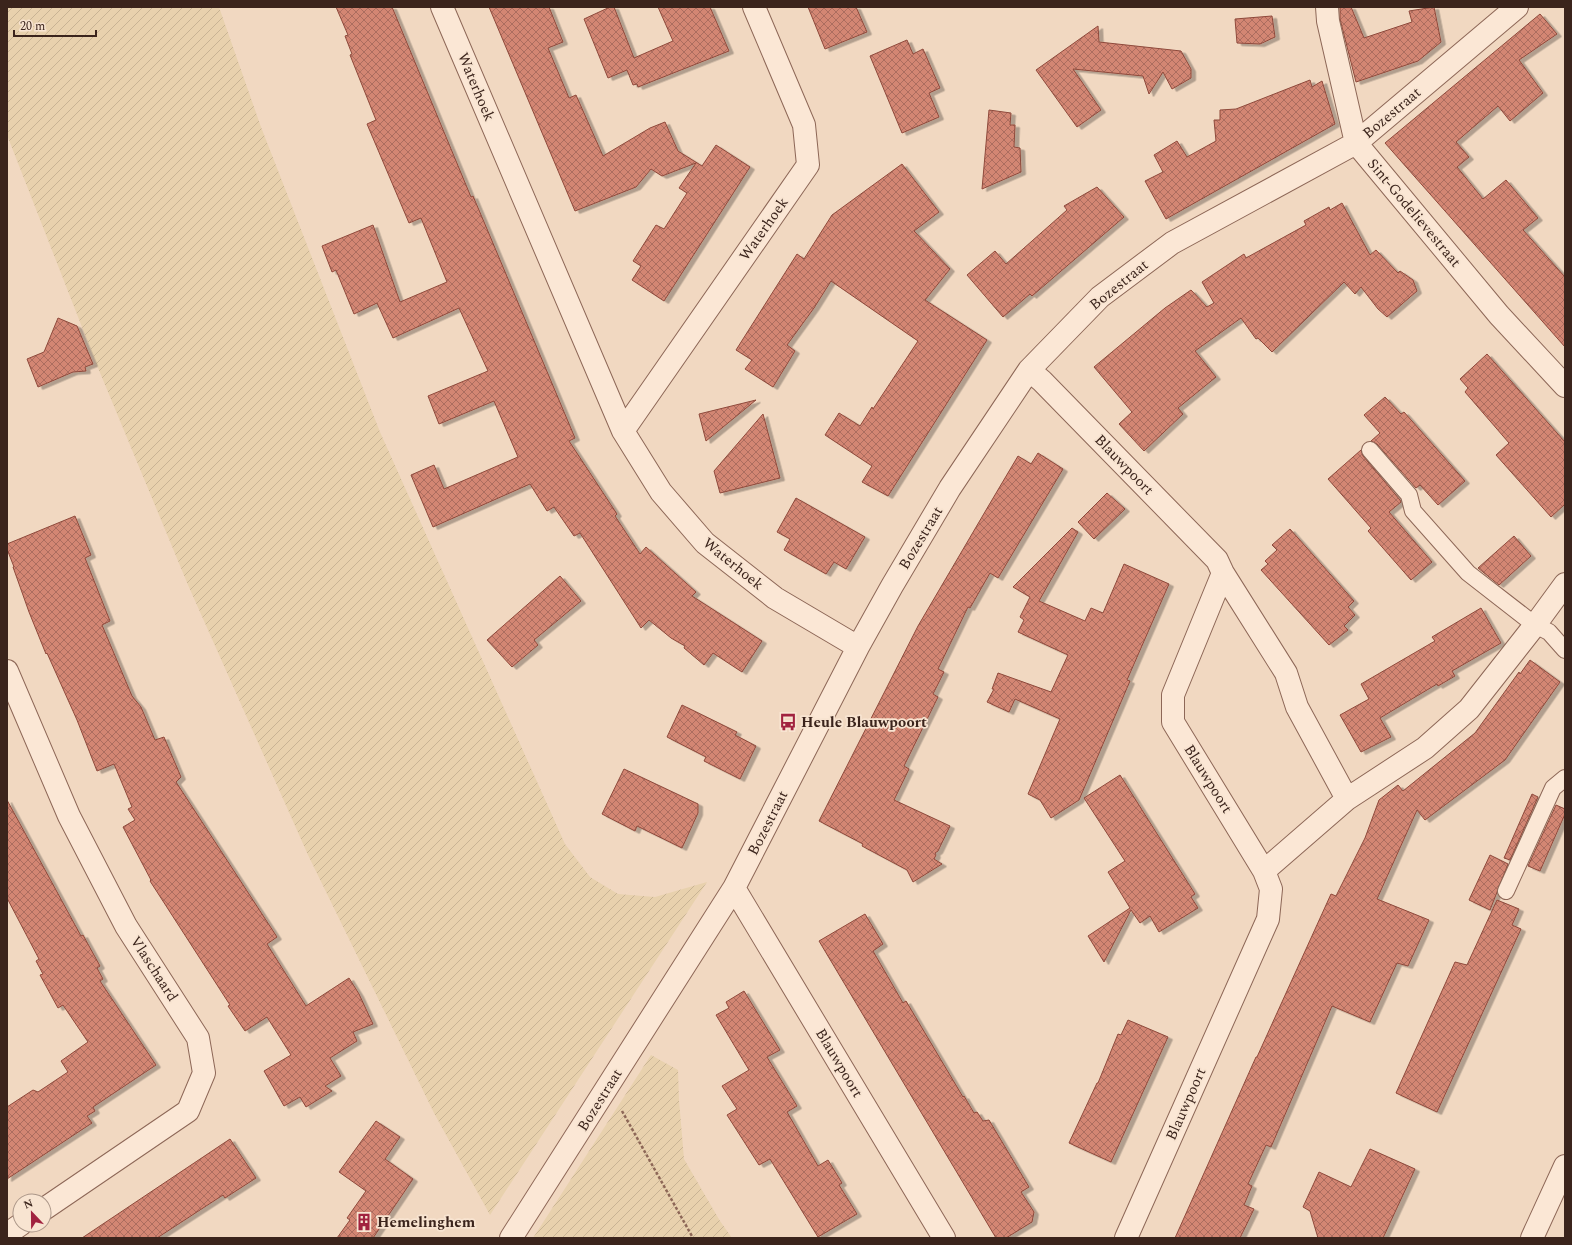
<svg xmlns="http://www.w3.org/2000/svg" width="1572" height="1245" viewBox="0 0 1572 1245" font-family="Spectral,serif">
<defs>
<pattern id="farmland-furrows" width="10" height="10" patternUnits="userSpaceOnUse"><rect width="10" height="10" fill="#e8d1ad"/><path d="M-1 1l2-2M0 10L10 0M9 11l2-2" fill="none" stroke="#c8b394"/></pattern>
<pattern id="building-cross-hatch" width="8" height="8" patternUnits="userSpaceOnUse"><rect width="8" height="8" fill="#d38673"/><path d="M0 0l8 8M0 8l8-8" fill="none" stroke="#ac6d5e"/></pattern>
<filter id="shadow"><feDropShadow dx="4.5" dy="2.5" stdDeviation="0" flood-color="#0004"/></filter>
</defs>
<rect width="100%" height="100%" fill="#f1d8c1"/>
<!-- farmland -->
<path fill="url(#farmland-furrows)" d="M7 7H219L261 127 380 432 565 844 590 877 618 894 655 897 707 882 490 1215 434 1113 308 855 188 585 96 363 7 135Z
M651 1055 678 1070 679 1100 684 1159 720 1221 732 1238H533Z"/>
<!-- building -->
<path fill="url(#building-cross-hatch)" stroke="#8e493b" filter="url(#shadow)" d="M336 7H392L471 197 473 196 487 229 575 438 569 441 617 514 615 516 640 554 646 547 696 592 692 596 762 641 742 672 713 653 704 665 684 648 685 646 671 638 649 620 641 628 580 533 574 536 554 507 547 511 530 484 433 527 411 475 434 465 444 489 518 457 494 401 439 424 428 396 488 371 459 308 393 338 377 303 354 314 336 270 332 272 322 246 373 225 400 302 447 282 421 218 409 223 367 124 376 120 350 55 352 54 345 36 348 35Z
M489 7H549L563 42 548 48 569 98 576 95 603 156 650 128 665 122 678 151 702 166 716 145 750 167 664 301 632 280 641 266 633 261 656 225 664 229 687 193 679 188 696 163 662 176 651 169 636 187 575 211Z
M610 7H614L634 58 673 41 658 7H710L729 51 638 87 637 84 633 85 627 70 608 78 584 19Z
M808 7H856L867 32 825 49Z
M1340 7H1351L1364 38 1412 22 1409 11 1434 7 1441 42 1418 61 1356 82 1340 19Z
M1540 14 1557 34 1519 60 1543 93 1510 121 1498 106 1456 142 1469 157 1457 167 1483 199 1506 180 1538 218 1523 230 1565 277V347L1385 143Z
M1272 16 1275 37 1260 44 1237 43 1235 19Z
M1098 26 1099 42 1181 51 1191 69V78L1172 89 1163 72 1149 94 1143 76 1073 69 1101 110 1077 127 1036 70Z
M907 40 913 54 923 49 940 88 929 93 939 117 902 133 870 56Z
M1310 80 1312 87 1322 81 1335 124 1166 219 1145 181 1163 172 1154 155 1177 141 1187 157 1216 141 1214 120H1220V110L1236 109Z
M989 110 1011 113 1010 125H1015L1014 147 1020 148 1021 172 982 189Z
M902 164 939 212 914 231 950 269 925 300 987 340 888 496 862 482 872 466 825 435 839 413 860 426 872 407 873 409 918 341 831 281 814 308 787 345 795 351 773 387 745 369 752 360 736 350 797 254 804 259 832 215Z
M1097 187 1124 217 1032 296 1030 294 1003 317 967 275 995 251 1006 264 1067 210 1064 206Z
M1342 203 1370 255 1376 250 1398 273 1400 271 1413 280 1417 291 1387 317 1378 309 1361 287 1355 294 1344 282 1272 352 1258 338 1256 339 1241 318 1195 351 1216 377 1178 408 1183 414 1144 451 1119 424 1132 412 1094 367 1165 308 1191 290 1207 307 1214 303 1202 282 1244 254 1246 258 1306 225 1304 221 1329 207 1330 210Z
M58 318 77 326 93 364 85 367 86 371 73 372 38 387 27 359 44 352Z
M1487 354 1565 442V504L1551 517 1496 455 1509 443 1465 392 1468 388 1460 379Z
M1385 397 1401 414 1404 412 1465 481 1438 505 1420 485 1416 488 1377 444 1371 441 1380 433 1364 415Z
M756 400 706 441 699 414Z
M763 414 780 478 720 493 714 471Z
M1361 450 1363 456 1400 500 1401 502 1389 512 1432 562 1411 580 1368 531 1371 528 1328 479Z
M1038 453 1063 469 998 578 990 573 970 608 968 607 938 669 944 672 933 694 938 697 904 766 909 769 894 800 950 826 938 851 935 853 936 855 934 859 942 864 913 882 907 870 862 846 863 844 819 821 918 626 989 505 1018 456 1031 464Z
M1107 493 1125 509 1094 539 1078 522Z
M796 498 865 537 846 569 834 562 826 574 784 550 790 539 777 532Z
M75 516 91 555 85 558 110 621 102 625 132 696 141 707 155 740 164 737 181 777 176 782 277 937 267 944 306 1006 349 978 359 994 373 1024 353 1032 357 1041 330 1058 341 1076 325 1086 332 1091 306 1107 300 1097 284 1106 264 1071 291 1055 267 1017 245 1031 228 1006 230 1005 150 881 151 880 123 827 135 820 128 809 132 807 114 764 97 771 77 720 47 653 46 654 29 612 13 567H14L7 549V544Z
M1072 528 1078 532 1039 601 1085 621 1091 608 1103 613 1124 564 1169 584 1127 680 1130 681 1079 800 1051 818 1040 800 1028 794 1060 719 1015 699 1009 712 987 702 994 689H992L998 673 1051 692 1068 655 1018 632 1024 620 1020 617 1030 597 1013 587Z
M1290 529 1354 601 1348 607 1355 615 1344 626 1348 630 1329 645 1261 570 1268 564 1265 561 1277 550 1272 545Z
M1514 536 1531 556 1499 585 1478 568Z
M560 576 581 601 534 640 538 645 512 667 487 640Z
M1481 608 1501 643 1452 671 1455 676 1438 686 1437 684 1380 718 1391 737 1361 752 1340 715 1369 699 1361 684 1435 641 1432 637Z
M1530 660 1560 682 1505 760 1425 820 1417 810 1377 899 1429 920 1408 966 1397 963 1370 1022 1332 1006 1271 1147 1266 1145 1248 1184 1252 1186 1244 1205 1254 1209 1240 1238H1175L1256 1057H1257L1331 894 1336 896 1365 838 1379 800 1398 785 1403 791 1475 733 1519 672 1520 674Z
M682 705 737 732 735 735 756 746 740 779 704 761 706 757 667 737Z
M624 769 698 804V813L682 848 637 826 635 831 602 814Z
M1120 775 1195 894 1191 897 1198 908 1159 932 1150 916 1140 923 1131 910 1104 962 1088 936 1130 908 1108 872 1125 861 1084 798Z
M1532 794 1538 797 1510 860 1504 858Z
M7 800 81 936 83 935 100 966 97 968 103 979 100 981 156 1065 93 1107 95 1111 87 1116 92 1123 7 1179V1107L33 1090 38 1092 68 1072 61 1061 88 1042 63 1005 58 1008 40 975 43 974 36 961 39 959 7 898Z
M1556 805 1565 809V814L1540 871 1528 866Z
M1490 855 1508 864 1490 910 1469 900Z
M1497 900 1519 909 1512 925 1521 929 1437 1112 1396 1093 1455 962 1467 965Z
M865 914 883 944 873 951 903 1003 906 1001 963 1097 964 1096 974 1113 977 1112 983 1121 989 1120 1029 1187 1021 1192 1034 1212 1032 1222 1006 1238H996L819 941Z
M744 991 780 1050 767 1057 797 1106 787 1112 818 1166 828 1160 842 1183 839 1185 857 1214 818 1237 770 1159 759 1165 727 1115 737 1109 722 1086 749 1070 716 1015 729 1008 726 1002Z
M1128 1020 1168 1037 1111 1162 1069 1143 1097 1083H1098L1118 1034 1121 1035Z
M376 1121 400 1137 385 1159 413 1179 373 1238H337L350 1220 347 1218 366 1191 339 1172Z
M230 1139 256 1178 225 1198 223 1195 157 1238H82Z
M1370 1149 1415 1169 1383 1238H1318L1310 1211 1303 1207 1319 1172 1351 1187Z"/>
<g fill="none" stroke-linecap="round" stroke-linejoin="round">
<!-- service casing -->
<g stroke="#8d6757" stroke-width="18">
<path id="service" d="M1370 450 1409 495 1413 511 1468 573 1535 625 1549 632 1565 650
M1506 891 1553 788 1565 778"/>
</g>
<!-- minor casing -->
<g stroke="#8d6757" stroke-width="24">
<path id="minor" d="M442 7 623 431 661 492 705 543 775 598 858 647
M1327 7 1328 21 1356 143 1499 315 1565 386
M1029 370 1042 381 1217 560 1223 573 1173 695V722L1264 871 1271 889 1268 919 1126 1238
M623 431 808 165 804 125 754 7
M1223 573 1286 673 1297 707 1347 799 1264 871
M7 671 69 816 126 926 198 1038 204 1073 188 1111 44 1209
M1347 799 1425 748 1469 709 1535 625 1565 584
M734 888 944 1238
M7 1234 20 1225
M511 1238 734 888 858 647 892 586 950 488 1029 370 1100 297 1172 243 1356 143 1517 7
M1532 1238 1565 1166"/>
</g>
<!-- path -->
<path stroke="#8d6757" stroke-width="2.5" stroke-dasharray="3 2" stroke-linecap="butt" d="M622 1111 693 1238"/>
<!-- service -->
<use href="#service" stroke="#fbe7d5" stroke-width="16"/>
<!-- minor -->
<use href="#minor" stroke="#fbe7d5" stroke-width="22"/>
</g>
<!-- icons -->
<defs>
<g id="bus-bare" transform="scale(1.38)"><path d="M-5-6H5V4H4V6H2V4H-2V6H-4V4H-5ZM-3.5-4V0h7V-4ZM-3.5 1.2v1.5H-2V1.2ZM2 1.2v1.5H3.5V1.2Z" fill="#a1223f" stroke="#f8e4d1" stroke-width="2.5" paint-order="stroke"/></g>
<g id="building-bare" transform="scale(1.38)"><path d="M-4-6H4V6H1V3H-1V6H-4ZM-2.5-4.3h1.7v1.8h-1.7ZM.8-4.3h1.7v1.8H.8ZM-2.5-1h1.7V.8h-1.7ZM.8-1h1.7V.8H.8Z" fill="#a1223f" stroke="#f8e4d1" stroke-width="2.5" paint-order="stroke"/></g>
</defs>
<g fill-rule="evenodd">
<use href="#bus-bare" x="788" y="722"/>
<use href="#building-bare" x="364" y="1222"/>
</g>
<g text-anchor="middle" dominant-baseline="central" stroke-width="3.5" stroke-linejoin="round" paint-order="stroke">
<!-- street labels -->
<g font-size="15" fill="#3b241c" stroke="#f8e4d1">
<text transform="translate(476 87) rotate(67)">Waterhoek</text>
<text transform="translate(1392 113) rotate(-40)">Bozestraat</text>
<text transform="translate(1414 213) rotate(50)">Sint-Godelievestraat</text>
<text transform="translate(764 229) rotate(-55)">Waterhoek</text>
<text transform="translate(1119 285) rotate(-39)">Bozestraat</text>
<text transform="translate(1124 465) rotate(46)">Blauwpoort</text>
<text transform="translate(921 538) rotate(-59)">Bozestraat</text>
<text transform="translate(733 564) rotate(39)">Waterhoek</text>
<text transform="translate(1208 779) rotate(58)">Blauwpoort</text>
<text transform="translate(768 823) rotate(-63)">Bozestraat</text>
<text transform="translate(154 969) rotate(57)">Vlaschaard</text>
<text transform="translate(839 1063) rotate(59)">Blauwpoort</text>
<text transform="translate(600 1100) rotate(-58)">Bozestraat</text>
<text transform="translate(1186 1104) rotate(-66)">Blauwpoort</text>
</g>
<!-- poi labels -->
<g font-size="15" font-weight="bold" fill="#3b241c" stroke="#f8e4d1" text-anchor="start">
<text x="801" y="722">Heule Blauwpoort</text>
<text x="377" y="1222">Hemelinghem</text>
</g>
</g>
<!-- border -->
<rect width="1572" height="1245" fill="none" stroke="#3b241c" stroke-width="16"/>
<!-- north arrow -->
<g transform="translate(32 1213) rotate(338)"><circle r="19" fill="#f8e4d1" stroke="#ac9789"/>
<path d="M0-3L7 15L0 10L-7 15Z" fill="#a1223f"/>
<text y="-6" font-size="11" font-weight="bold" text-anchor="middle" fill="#3b241c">N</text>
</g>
<!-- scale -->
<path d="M14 30v6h82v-6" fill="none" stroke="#3b241c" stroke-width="2"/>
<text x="20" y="30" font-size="12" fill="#3b241c" stroke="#f8e4d1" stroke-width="3" paint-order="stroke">20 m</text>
</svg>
